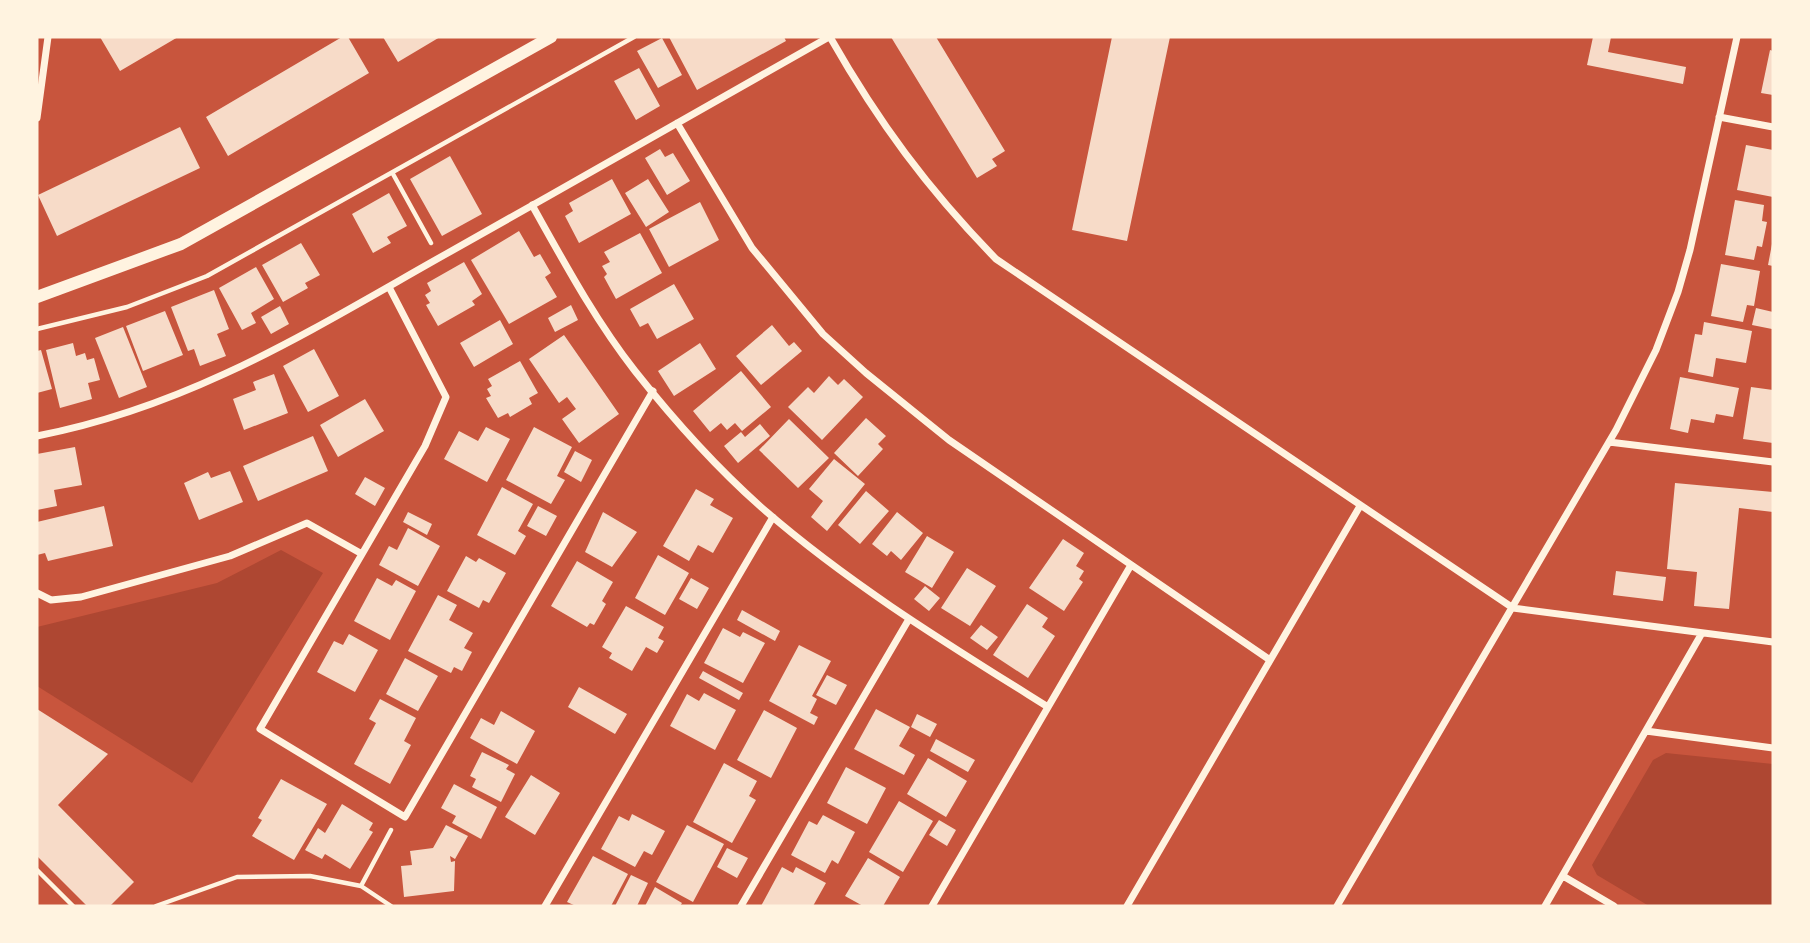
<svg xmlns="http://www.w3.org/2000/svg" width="1810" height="943" viewBox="0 0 1810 943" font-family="Montserrat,sans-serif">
<rect width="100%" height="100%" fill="#c8553d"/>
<!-- green -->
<path fill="#ae4732" d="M281 550 323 573 192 783 37 686V627L217 583Z
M1666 753 1773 764V906H1649L1597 875 1592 865 1653 760Z"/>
<!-- building -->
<path fill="#f7dbc8" d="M100 37H178L120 71Z
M342 37H348L369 73 228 156 206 117Z
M383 37H440L398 62Z
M669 37H784L786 41 697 90Z
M891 37H936L1005 151 992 159 997 166 977 178Z
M1112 37H1170L1127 241 1072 230Z
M1593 37H1611L1608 52 1686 67 1683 84 1587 65Z
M662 38 682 75 658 88 637 51Z
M1770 50 1773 51V95L1761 93Z
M639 68 660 106 636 120 614 81Z
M180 127 200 168 57 236 38 195Z
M1746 145 1773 150V197L1737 190Z
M660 149 665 157 673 153 690 181 667 195 645 158Z
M450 156 482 214 442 236 410 179Z
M612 179 631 214 579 243 565 216 573 211 569 203Z
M648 179 669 212 646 227 625 193Z
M389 193 407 226 387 237 391 243 373 253 352 214Z
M1735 200 1764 205 1762 221 1767 222 1762 247 1757 246 1754 260 1725 255Z
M700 202 719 240 669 267 649 229Z
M519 231 534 257 540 254 551 273 545 277 557 297 509 324 471 260Z
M640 233 662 273 616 299 604 277 607 274 602 266 610 262 604 252Z
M301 243 320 275 305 283 308 288 283 302 262 265Z
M1772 244H1773V266L1768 265Z
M464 262 482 294 472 301 475 305 438 326 426 305 430 303 425 295 431 291 427 283Z
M1721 264 1760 271 1754 306 1747 305 1743 322 1711 316Z
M256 267 274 299 251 313 256 323 242 330 219 288Z
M674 284 694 319 657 339 648 323 640 327 630 309Z
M214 290 229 329 217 334 226 356 200 366 194 349 188 351 171 307Z
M571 305 578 320 555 332 548 318Z
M280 306 289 324 271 334 261 317Z
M1756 308 1773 312 1772 329 1752 325Z
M165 311 183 355 143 371 126 326Z
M500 320 513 344 474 367 460 343Z
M1704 322 1752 331 1746 363 1716 358 1713 377 1688 372 1695 334 1702 335Z
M772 325 789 346 794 342 802 351 761 385 736 356Z
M123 327 147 387 119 398 95 338Z
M564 335 619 414 579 443 562 419 576 409 567 397 559 403 529 359Z
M73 343 76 356 85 353 87 360 94 358 100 380 88 383 92 399 60 408 46 350Z
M700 343 716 369 674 396 658 371Z
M314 349 339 396 308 412 283 366Z
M41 350 52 389 37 393V351Z
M520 361 538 393 529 398 532 404 510 417 508 413 498 418 486 398 491 396 487 389 492 386 488 379Z
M741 371 771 407 742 431 735 423 727 430 721 423 710 432 693 411Z
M274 374 288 413 244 430 233 399 256 390 253 382Z
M829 376 838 385 844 379 863 397 822 440 788 407 808 387 814 393Z
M1680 377 1739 388 1733 417 1716 414 1714 423 1691 419 1688 433 1670 429Z
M1751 387 1773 390V443L1743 439Z
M365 399 384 431 338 457 320 425Z
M866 418 886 436 878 444 883 449 858 476 834 453Z
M789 419 829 458 798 488 759 450Z
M760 424 770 436 738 463 724 446 741 432 745 437Z
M486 427 510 439 487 482 444 459 459 431 478 441Z
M534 427 572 447 557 476 565 480 551 504 506 480Z
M313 436 328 471 258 501 243 466Z
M75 447 82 485 54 490 57 506 37 510V454Z
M575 451 592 460 581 482 564 472Z
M834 459 865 484 827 531 811 517 823 501 809 489Z
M230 471 243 502 199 520 184 483 208 472 211 478Z
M365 477 385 488 375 506 355 494Z
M1675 483 1773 492V512L1739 508 1729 609 1694 606 1697 572 1667 569Z
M502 487 533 504 518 531 526 536 515 555 477 535Z
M696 489 714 499 710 505 733 518 713 553 698 545 689 561 663 546Z
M866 491 889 511 860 544 838 525Z
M104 506 113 546 48 561 45 553 37 555V522Z
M538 506 557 516 546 536 527 526Z
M408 512 432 524 427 535 403 522Z
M603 512 637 532 612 567 585 552Z
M897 512 923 533 901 560 891 551 887 556 872 544Z
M408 528 440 546 418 586 379 565 389 546 397 550Z
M927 536 954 552 932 588 905 572Z
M1063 539 1084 553 1076 566 1084 571 1079 579 1083 582 1064 611 1029 588Z
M658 555 689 573 665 615 635 598Z
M466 556 476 562 479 558 506 573 489 603 483 600 479 608 447 591Z
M577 561 613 582 602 601 606 604 594 625 590 623 587 627 551 606Z
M967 568 996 586 970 626 941 608Z
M1616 571 1666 577 1663 601 1613 595Z
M377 578 392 586 396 580 416 591 390 640 354 621Z
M691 578 709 588 697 609 679 599Z
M925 586 940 598 929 611 914 599Z
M438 595 457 605 449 620 473 633 464 648 472 652 462 671 454 667 451 673 408 651Z
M1027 604 1048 618 1042 627 1055 636 1028 678 993 655Z
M626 606 664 627 658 638 664 641 657 653 646 647 632 671 609 658 612 653 602 647Z
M742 610 780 631 775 641 737 620Z
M981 625 998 637 987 650 970 638Z
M723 628 740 637 743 632 765 643 743 683 704 663Z
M349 634 378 650 355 692 317 672 334 641 343 645Z
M799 645 831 661 812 696 817 699 810 713 818 717 814 725 769 701Z
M405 658 438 676 418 711 386 694Z
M703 671 743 693 739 700 699 678Z
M827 675 847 685 836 705 816 695Z
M579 687 627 714 615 734 568 707Z
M704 693 736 710 715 750 670 726 687 694 699 701Z
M380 699 416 718 404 741 411 745 390 784 354 764 376 723 369 719Z
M37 709 108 754 58 805 134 882 110 906H87L37 856Z
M876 709 910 727 899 746 915 755 904 775 854 749Z
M764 710 797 728 771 778 737 760Z
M501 711 535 731 517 764 470 738 481 718 494 725Z
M917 714 937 724 930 737 911 727Z
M936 739 975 760 968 772 930 751Z
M482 752 509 765 506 769 515 774 501 802 472 787 476 779 470 776Z
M928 758 967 781 946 817 907 794Z
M724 763 757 781 749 796 756 800 732 843 693 822Z
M846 767 886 788 867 824 827 803Z
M531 775 560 793 535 835 505 817Z
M281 779 327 804 294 860 252 836 262 820 258 818Z
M454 784 497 807 481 839 452 823 456 816 441 808Z
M899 801 933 821 903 872 869 852Z
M342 804 373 823 369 830 373 832 350 869 325 854 322 859 305 850 318 828 325 833Z
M632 814 665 831 652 855 644 851 635 867 601 849 619 816 629 821Z
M823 815 855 832 838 864 832 860 825 873 791 855 809 821 817 825Z
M939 820 956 830 947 846 929 835Z
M446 825 468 836 455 859 450 856 451 862 455 861 454 891 404 897 401 866 412 865 410 851 433 848Z
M687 825 724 844 693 902 656 882Z
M727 848 748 858 737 878 717 867Z
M593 856 628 874 611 906H576L567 902Z
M868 858 900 877 883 906H863L845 896Z
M782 867 793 873 796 867 826 883 813 906H761Z
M631 875 648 883 637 906H615Z
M655 887 682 903 680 906H645Z"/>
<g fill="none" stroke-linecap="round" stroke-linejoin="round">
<!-- path -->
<path stroke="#fff3e0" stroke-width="4.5" d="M393 174 431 243
M37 329 127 307 207 276 634 37
M37 870 73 906
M361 886 391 830
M156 906 237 877 310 876 361 886 391 906"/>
<!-- minor -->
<path stroke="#fff3e0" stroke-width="7" d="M830 37C879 123 927 188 996 259L1513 608 1773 642
M1719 117 1773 127
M37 118 48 37
M677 123 752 248 823 334 866 373 949 440 1270 660
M532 205C564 262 595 320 635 371 673 419 716 467 761 507 849 584 949 645 1048 707
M389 287 446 397 425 446 260 729 405 817 653 391
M37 436C192 406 311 330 446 254 574 182 702 109 829 37
M1609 442 1773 462
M37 593 51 600 81 597 230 556 307 523 362 554
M1646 731 1773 748
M1563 876 1614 906
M545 906 773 517
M741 906 909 619
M932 906 1131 565
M1127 906 1360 506
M1337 906 1616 430 1656 350 1678 292 1690 250 1737 37
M1545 906 1702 633"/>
<!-- tertiary -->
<path stroke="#fff3e0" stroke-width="12" d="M37 297 181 244 551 37"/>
</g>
<!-- border -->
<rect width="1810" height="943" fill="none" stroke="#fff3e0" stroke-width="77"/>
</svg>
